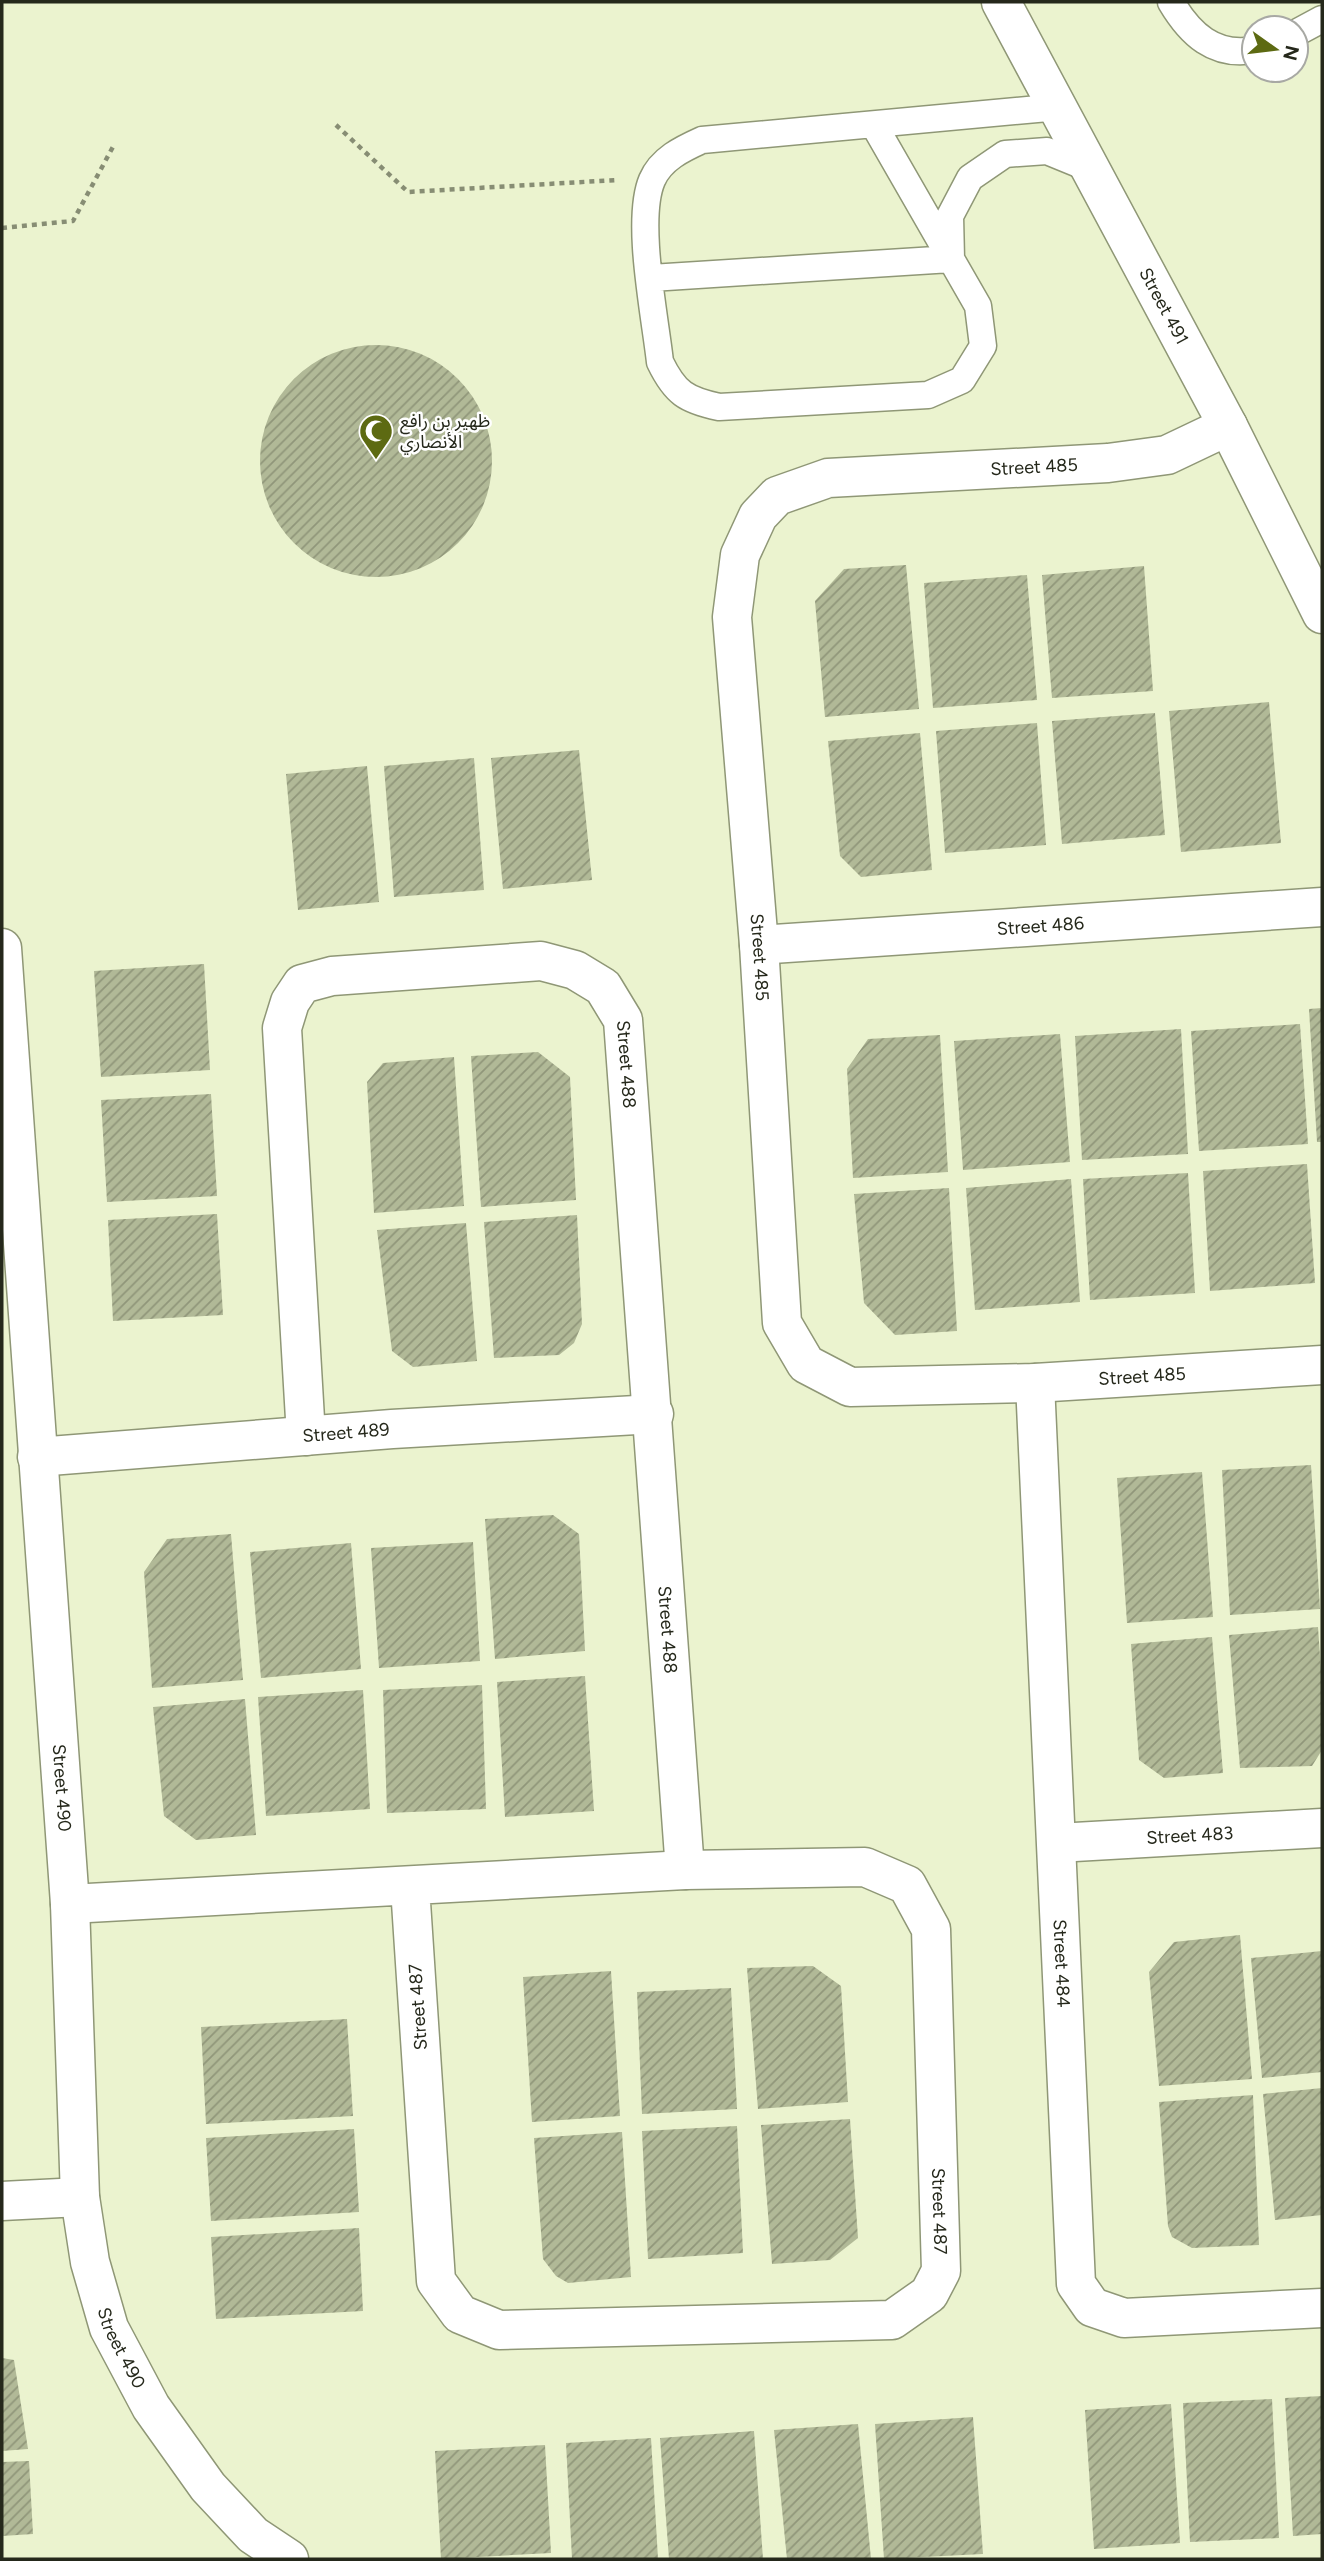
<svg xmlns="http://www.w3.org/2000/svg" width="1324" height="2561" viewBox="0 0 1324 2561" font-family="Figtree,'Noto Sans Arabic',sans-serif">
<defs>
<pattern id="building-hatch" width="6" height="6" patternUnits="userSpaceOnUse" patternTransform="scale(1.75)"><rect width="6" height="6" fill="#b1b997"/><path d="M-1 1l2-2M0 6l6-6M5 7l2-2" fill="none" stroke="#90967a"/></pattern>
</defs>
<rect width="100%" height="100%" fill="#ebf3cf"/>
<!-- building -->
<path fill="url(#building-hatch)" d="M260 461a116 116 0 1 1 232 0a116 116 0 1 1-232 0Z
M906 565 919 709 825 717 815 601 844 569Z
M1144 566 1153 691 1052 698 1042 575Z
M1027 575 1037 700 933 708 924 583Z
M1269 702 1281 843 1181 852 1169 711Z
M1155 713 1165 835 1062 844 1052 721Z
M1037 723 1046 845 945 853 936 731Z
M920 733 932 870 861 877 840 856 828 741Z
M579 750 592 880 503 889 491 758Z
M474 758 484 890 394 897 384 766Z
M367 766 379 902 298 910 286 774Z
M204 964 210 1070 101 1077 94 971Z
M1322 1008V1142H1317L1309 1009Z
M1300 1024 1308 1144 1199 1151 1191 1031Z
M1181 1029 1188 1154 1082 1160 1075 1036Z
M1060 1034 1070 1162 963 1170 954 1041Z
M940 1035 948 1172 853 1178 847 1069 868 1039Z
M538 1052 570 1077 576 1200 481 1207 471 1056Z
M454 1057 464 1206 374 1213 367 1082 383 1063Z
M211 1094 217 1196 107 1202 101 1100Z
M1307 1164 1315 1283 1210 1291 1203 1171Z
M1188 1173 1195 1293 1090 1300 1083 1179Z
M1071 1179 1080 1302 975 1310 966 1188Z
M949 1188 957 1331 895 1335 864 1303 854 1194Z
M217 1214 223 1315 113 1321 108 1220Z
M577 1215 582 1324 574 1343 559 1355 494 1358 484 1222Z
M466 1223 477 1361 413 1367 392 1351 377 1230Z
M1311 1465 1320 1609 1230 1615 1222 1470Z
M1202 1472 1213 1617 1127 1623 1117 1478Z
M553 1515 579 1534 585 1651 495 1659 485 1519Z
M231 1534 243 1680 152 1688 144 1572 167 1539Z
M473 1542 480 1661 379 1668 371 1548Z
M351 1543 361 1669 261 1678 250 1552Z
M1318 1627 1322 1685V1750L1312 1766 1240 1768 1229 1635Z
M1212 1637 1223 1773 1164 1778 1139 1760 1131 1644Z
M585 1676 594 1811 505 1817 497 1682Z
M482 1685 486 1809 387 1813 383 1690Z
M363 1690 370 1809 266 1816 258 1697Z
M245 1699 256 1835 196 1840 164 1816 153 1707Z
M1240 1935 1252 2079 1159 2086 1149 1972 1174 1942Z
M1322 1951V2072L1262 2078 1251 1958Z
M813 1966 841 1986 848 2102 758 2109 747 1968Z
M611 1971 620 2116 532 2122 523 1977Z
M731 1988 737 2109 642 2114 637 1992Z
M347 2019 353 2116 206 2124 201 2027Z
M1322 2088V2215L1275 2220 1263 2094Z
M1253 2095 1259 2245 1192 2248 1172 2237 1168 2226 1159 2102Z
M850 2119 858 2238 830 2260 772 2264 761 2125Z
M737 2126 743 2253 648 2259 642 2131Z
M354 2129 359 2212 211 2221 206 2138Z
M622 2132 631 2277 568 2283 556 2276 543 2259 534 2138Z
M359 2228 363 2311 216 2319 211 2237Z
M2 2358 14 2360 28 2449 2 2451Z
M1322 2396V2534L1293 2536 1285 2398Z
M1272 2399 1279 2538 1190 2542 1183 2403Z
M1171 2404 1180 2543 1094 2549 1085 2410Z
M973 2417 983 2554 884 2559 875 2424Z
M858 2424 871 2559H787L774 2430Z
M754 2431 763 2559H669L660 2438Z
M651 2438 658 2559H572L566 2443Z
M545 2445 551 2553 441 2559 435 2451Z
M29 2461 33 2534 2 2536V2462Z"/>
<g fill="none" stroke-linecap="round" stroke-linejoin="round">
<!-- service casing -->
<g stroke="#8f9776" stroke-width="29">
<path id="service" d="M1171 2C1190 34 1214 57 1254 50
M1296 33 1322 19
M874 125 978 306 983 346 962 380 928 395 719 407C686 400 675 393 660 362 655 316 635 220 652 180 661 159 682 149 702 140L1059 107
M651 278 951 259 950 216 970 178 1005 154 1047 151 1091 169"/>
</g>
<!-- minor casing -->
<g stroke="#8f9776" stroke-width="41">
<g id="minor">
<path id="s1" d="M1001 2 1228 426 1322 614"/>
<path id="s2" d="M1228 426 1167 455 1108 463 828 478 777 496 758 516 740 555 732 617 759 945 782 1323 806 1364 850 1387 1035 1383 1322 1365"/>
<path id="s3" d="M759 945 1322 907"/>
<path id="s4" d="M2 948 70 1904 80 2197 90 2262 109 2328 151 2407 208 2487 253 2535 289 2559"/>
<path id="s5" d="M1035 1383 1076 2284 1092 2307 1124 2318 1322 2308"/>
<path id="s6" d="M306 1436 282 1028 290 1002 302 984 332 976 541 961 575 970 603 987 623 1020 685 1870"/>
<path id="s7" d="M37 1457 392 1429 654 1414"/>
<path id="s8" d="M1057 1843 1322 1828"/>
<path id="s9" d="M70 1904 685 1870 865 1867 907 1885 931 1929 941 2271 929 2294 892 2320 499 2330 460 2314 436 2281 410 1887"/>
<path d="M2 2201 80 2197"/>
</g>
</g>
<!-- path -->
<path stroke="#878d74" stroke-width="4.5" stroke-dasharray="5 5" stroke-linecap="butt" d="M336 125 408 192 617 180
M2 228 73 221 115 143"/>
<!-- service -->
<use href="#service" stroke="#fff" stroke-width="26"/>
<!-- minor -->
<use href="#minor" stroke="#fff" stroke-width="38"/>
</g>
<!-- icons -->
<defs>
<g id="mosque-pin" transform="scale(1.75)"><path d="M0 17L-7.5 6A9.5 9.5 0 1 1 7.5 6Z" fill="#5d6a12" stroke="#fff"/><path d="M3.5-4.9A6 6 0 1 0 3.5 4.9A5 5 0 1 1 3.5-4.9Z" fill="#fff"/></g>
</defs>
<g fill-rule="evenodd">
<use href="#mosque-pin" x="376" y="431"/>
</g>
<g text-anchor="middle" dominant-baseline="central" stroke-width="5" stroke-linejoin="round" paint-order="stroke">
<!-- street labels -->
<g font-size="18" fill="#25281b" stroke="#fff">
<text stroke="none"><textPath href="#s1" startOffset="345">Street 491</textPath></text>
<text transform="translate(1034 467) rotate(-3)">Street 485</text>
<text stroke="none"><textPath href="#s3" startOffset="282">Street 486</textPath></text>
<text stroke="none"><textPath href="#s2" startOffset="936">Street 485</textPath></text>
<text stroke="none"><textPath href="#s6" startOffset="849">Street 488</textPath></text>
<text stroke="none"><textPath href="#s2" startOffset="1692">Street 485</textPath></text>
<text stroke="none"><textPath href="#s7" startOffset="310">Street 489</textPath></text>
<text stroke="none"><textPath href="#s6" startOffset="1416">Street 488</textPath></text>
<text stroke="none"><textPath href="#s4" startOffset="842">Street 490</textPath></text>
<text stroke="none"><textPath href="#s8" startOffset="133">Street 483</textPath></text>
<text stroke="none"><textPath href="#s5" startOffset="581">Street 484</textPath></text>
<text transform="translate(418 2007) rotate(-94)">Street 487</text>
<text stroke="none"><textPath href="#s9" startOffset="1174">Street 487</textPath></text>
<text stroke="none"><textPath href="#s4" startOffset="1409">Street 490</textPath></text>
</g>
<!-- poi labels -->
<g font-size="18" fill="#25281b" stroke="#fff" text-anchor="start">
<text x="400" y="421">ظهير بن رافع<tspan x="400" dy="21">الأنصاري</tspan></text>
</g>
</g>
<!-- border -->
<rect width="1324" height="2561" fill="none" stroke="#25281b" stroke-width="7"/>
<!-- north arrow -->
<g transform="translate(1275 49) rotate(104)"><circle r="33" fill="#ffffff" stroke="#a8a9a4" stroke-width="2"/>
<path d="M0-5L12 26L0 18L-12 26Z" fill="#5d6a12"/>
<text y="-10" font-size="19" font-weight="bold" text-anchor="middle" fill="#25281b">N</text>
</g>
</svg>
